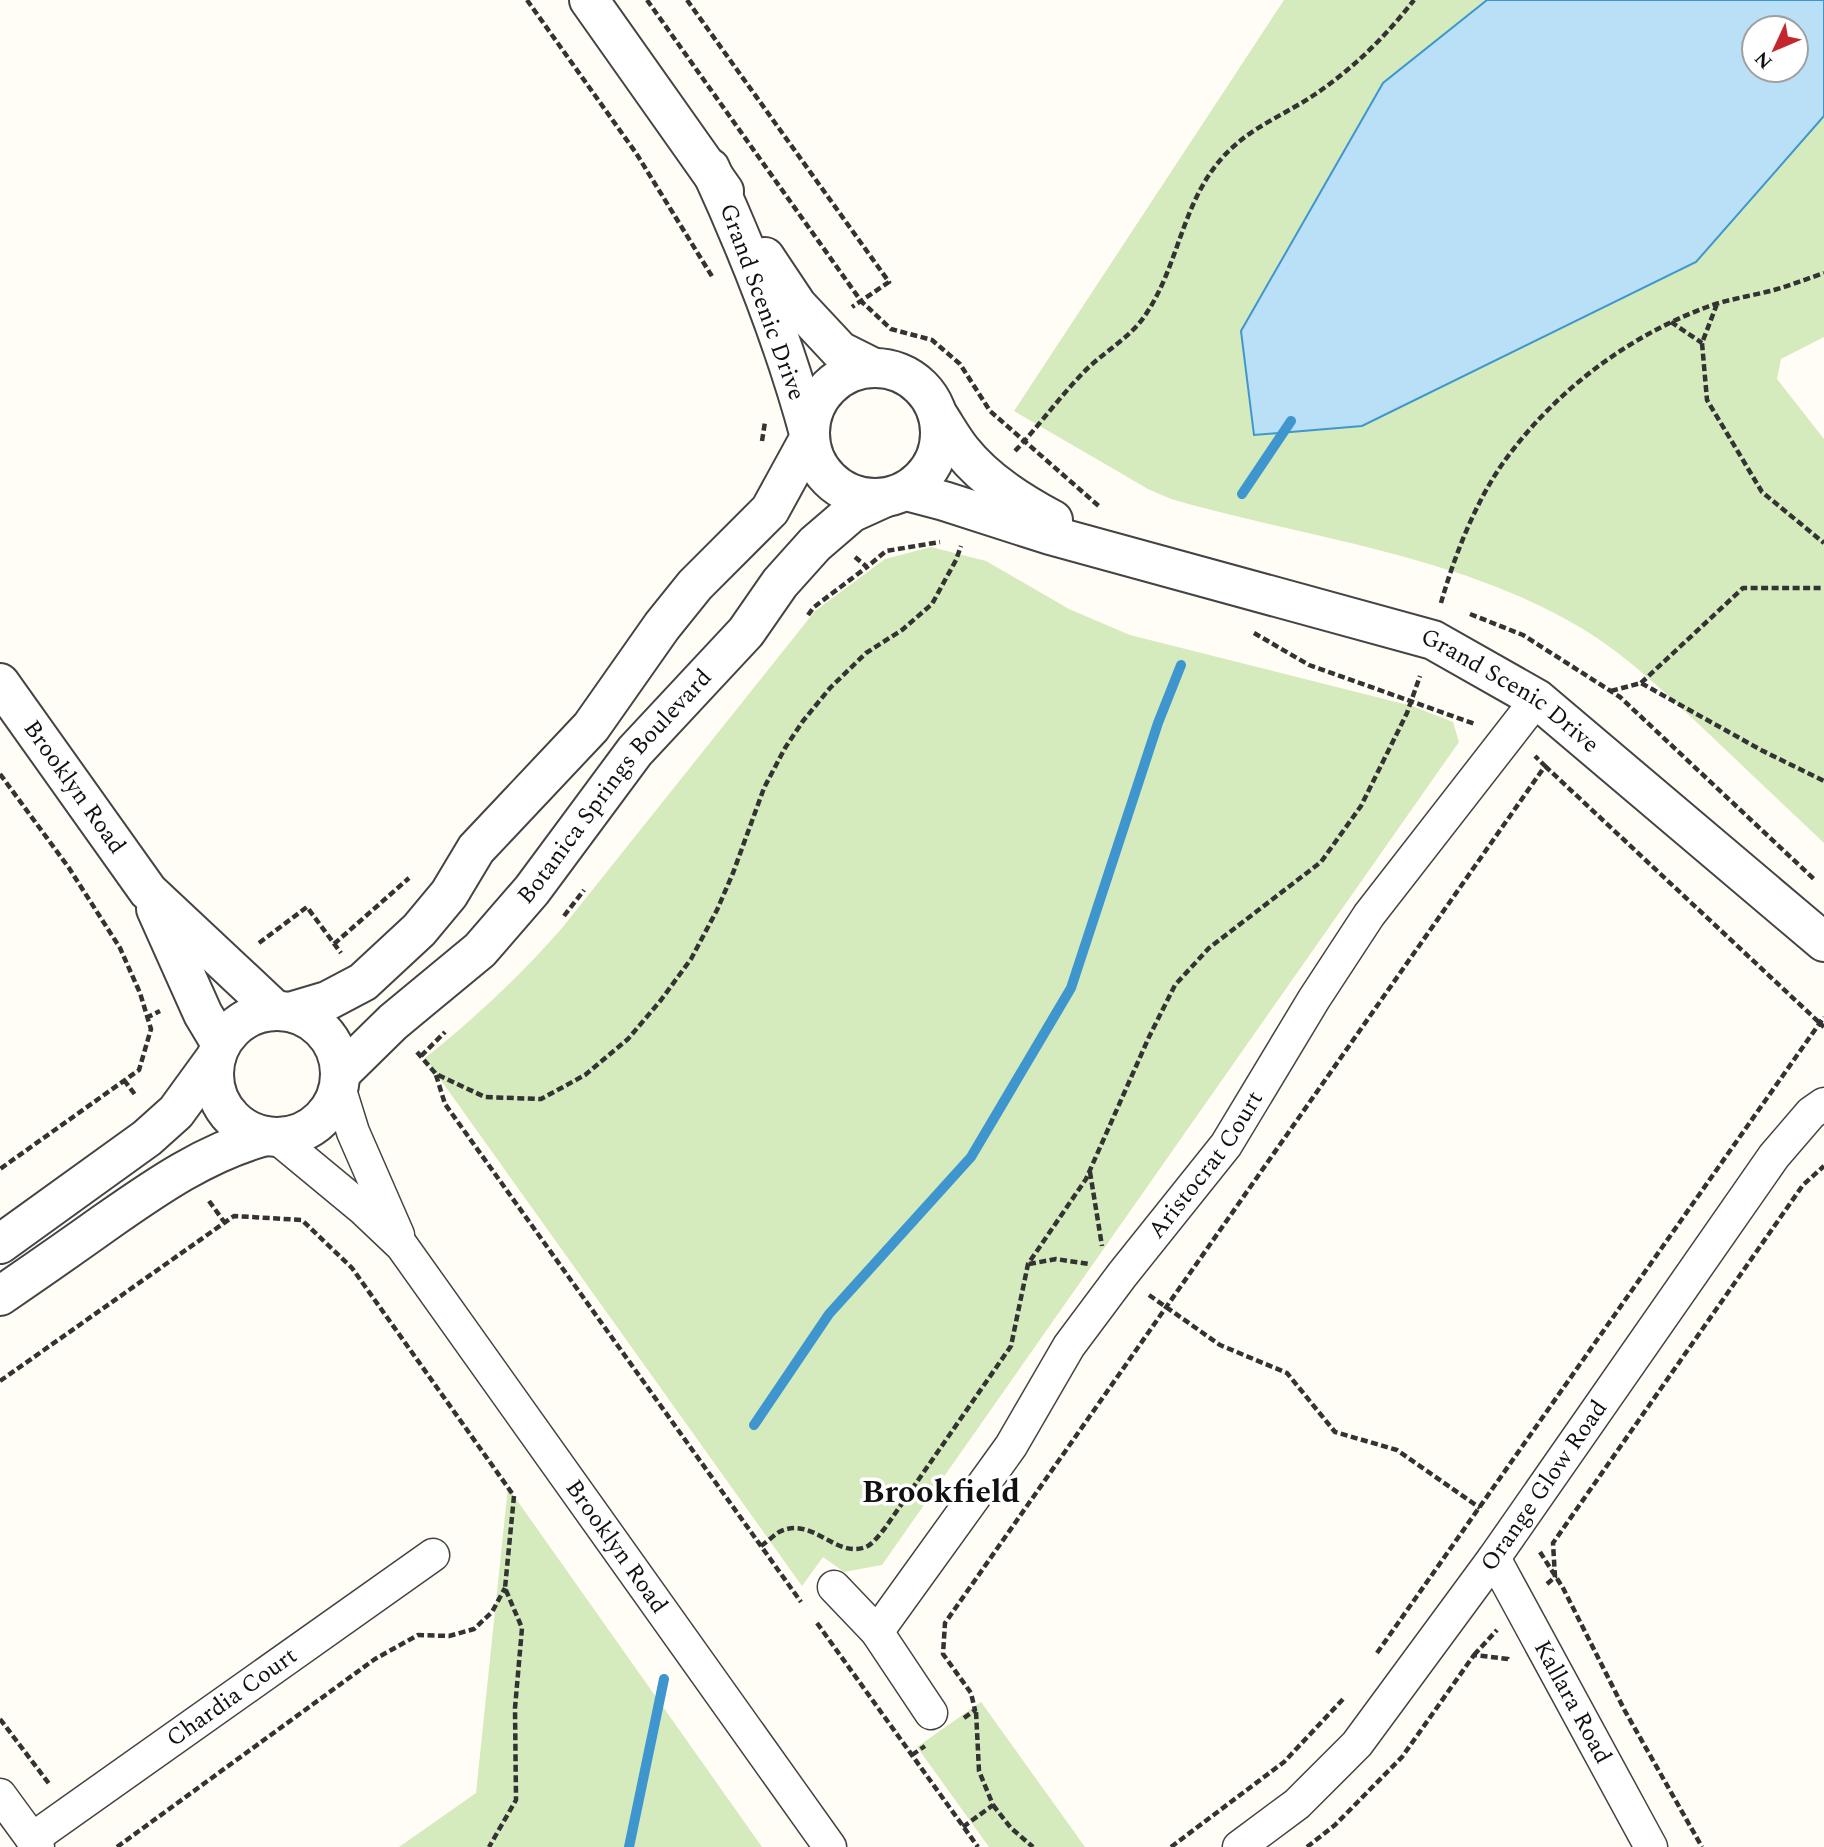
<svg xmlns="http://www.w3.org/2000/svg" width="1824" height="1847" viewBox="0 0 1824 1847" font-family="Spectral,serif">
<rect width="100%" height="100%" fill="#fffdf5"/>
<!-- green -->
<path fill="#d5ebbd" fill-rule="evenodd" d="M1284 0H1824V337L1781 359 1777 379 1824 439V843C1786 807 1747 770 1709 734 1669 696 1630 658 1583 629 1458 554 1309 539 1171 499L1148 489 1014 411ZM1754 28H1796V70H1754Z
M931 547 986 561 1069 609 1130 635 1412 706 1453 722 1459 742 882 1565 844 1572 823 1557 802 1586 425 1058C475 1018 520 976 562 928L815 611 885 559Z
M508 1487 514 1496 762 1847H399L476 1793Z
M981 1702 1085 1847H989L917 1747Z"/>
<!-- water -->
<path fill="#b9e0f7" stroke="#3f96cf" stroke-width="2" fill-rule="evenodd" d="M1487 0H1824V116L1696 262 1362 426 1254 435 1241 331 1383 83ZM1754 28H1796V70H1754Z"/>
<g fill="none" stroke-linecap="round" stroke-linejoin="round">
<!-- stream -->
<path stroke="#3f96cf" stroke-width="10" d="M1242 494 1291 421
M754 1425 829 1314 971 1157 1071 988 1158 723 1181 665
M629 1847 664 1679"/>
<!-- minor casing -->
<g stroke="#444" stroke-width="35">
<g id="minor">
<path d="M339 1087 353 1132 398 1235"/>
<path id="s1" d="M276 1137 363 1209 402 1246 830 1847"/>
<path id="s2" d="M1494 1558 1651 1847"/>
<path d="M834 1587 877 1632 931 1713"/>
<path id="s3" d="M877 1632 1011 1446 1069 1346 1122 1275 1226 1145 1314 999 1369 915 1537 699"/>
<path d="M0 1795 38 1847"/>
<path id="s4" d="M32 1839 433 1555"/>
<path id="s5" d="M1239 1847 1297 1804 1357 1744 1494 1558 1774 1156 1811 1113 1824 1104"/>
</g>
</g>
<!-- tertiary casing -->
<g stroke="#444" stroke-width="42">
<g id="tertiary">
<path d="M589 0 724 191"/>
<path d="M765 257 797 305 840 351 874 368"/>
<circle cx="875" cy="433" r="65"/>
<path d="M938 415C946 427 953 440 962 451 986 481 1020 502 1053 520"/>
<path id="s6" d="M906 491 944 501 1050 535 1433 640 1537 699 1824 942"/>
<path id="s7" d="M0 683 148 891 276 1011"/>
<path d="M156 909 203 1014 221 1044"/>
<circle cx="277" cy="1074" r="63"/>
<path d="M290 1012 327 1001 363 982 419 930 449 894 476 849 591 727 662 626 695 585 770 510 810 437C785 344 750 255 710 168"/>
<path id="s8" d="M340 1074 393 1022 480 950 532 890 635 751 746 632 780 583 815 544 851 513 884 498"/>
<path d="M0 1244 147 1138 176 1112 216 1057"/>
<path d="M0 1296C35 1272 71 1247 106 1222 156 1187 206 1152 266 1136"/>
</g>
</g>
<!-- path -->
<path stroke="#333" stroke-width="4.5" stroke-dasharray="7 3.5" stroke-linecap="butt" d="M527 0 636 153 713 278
M647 0 861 301 891 329 932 340 960 364 990 411 1101 508
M687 0 889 282 852 307
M1717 304 1702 343 1707 400 1762 492 1824 543
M1671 322 1702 343
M762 441 765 422
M1015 451C1038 427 1058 399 1081 375 1101 353 1130 339 1146 314 1182 260 1182 192 1234 146 1257 125 1289 112 1314 95 1353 69 1386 36 1414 0
M855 557 867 567 886 551 940 542
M1441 603C1454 557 1475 503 1503 463 1553 393 1626 337 1707 307 1728 299 1752 296 1774 290 1791 285 1807 279 1824 273
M1470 614 1523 635 1620 697 1815 880
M808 615 814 607 867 567
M1254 633 1309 665 1475 724
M1641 683 1743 588H1824
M1611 691 1641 683 1761 750 1824 781
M1545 766 1824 1027
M0 774 69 868 120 948 140 993 151 1029 139 1070 0 1169
M564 916 584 890
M259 943 307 907 341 953
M334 944 409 878
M146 1018 160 1011
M417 1052 436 1074 485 1097 541 1099 585 1075 628 1039 661 1000 691 959 717 910 733 873 764 788 785 748 803 721 830 688 866 653 902 630 932 604 956 560 961 546
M421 1056 445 1032
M436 1075 445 1104 801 1602
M124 1080 136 1096
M1090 1172 1102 1246
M209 1201 225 1223
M1029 1264 1056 1259 1089 1264
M1149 1295 1220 1345 1287 1373 1335 1432 1397 1450 1480 1508
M0 1381 234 1216 302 1220 352 1268 514 1496 505 1588 522 1628 515 1708 516 1800 489 1847
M761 1546C767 1542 773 1536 779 1532 813 1515 835 1559 866 1547 873 1544 880 1534 885 1528L1011 1346 1028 1264 1086 1179 1149 1037 1175 985 1209 948 1321 862 1361 806 1407 713 1420 676
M1540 1552 1563 1588 1625 1711 1702 1847
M1547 1584 1555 1577 1553 1543 1803 1185 1824 1166
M817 1623 978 1847
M1377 1653 1824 1017
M1474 1655 1497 1630
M964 1718 975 1710 971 1693 943 1654 945 1623 1545 766 1535 756
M0 1719 50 1785
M912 1755 925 1746
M993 1805 1011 1828 1033 1847
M963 1827 993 1805 979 1771 976 1711
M117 1847 375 1659 418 1635 449 1636 474 1629 492 1612 505 1588
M1171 1847 1284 1762 1345 1697
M1307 1847 1335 1825 1402 1757 1474 1655 1508 1659 1510 1662"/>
<!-- minor -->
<use href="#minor" stroke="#fff" stroke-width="32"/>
<!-- tertiary -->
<use href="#tertiary" stroke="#fff" stroke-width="38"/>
</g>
<g text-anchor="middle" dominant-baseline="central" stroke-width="7" stroke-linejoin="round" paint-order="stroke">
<!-- street labels -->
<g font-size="24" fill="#111" stroke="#fff">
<text transform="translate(762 302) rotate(70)">Grand Scenic Drive</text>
<text stroke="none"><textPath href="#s6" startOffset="640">Grand Scenic Drive</textPath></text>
<text stroke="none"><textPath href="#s7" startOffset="128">Brooklyn Road</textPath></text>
<text stroke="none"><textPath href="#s8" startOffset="399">Botanica Springs Boulevard</textPath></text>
<text stroke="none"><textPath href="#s3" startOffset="572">Aristocrat Court</textPath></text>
<text stroke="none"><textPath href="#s5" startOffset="476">Orange Glow Road</textPath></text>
<text stroke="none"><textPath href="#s1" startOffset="536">Brooklyn Road</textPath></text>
<text stroke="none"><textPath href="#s4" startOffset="245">Chardia Court</textPath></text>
<text stroke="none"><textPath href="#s2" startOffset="164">Kallara Road</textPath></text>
</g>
<!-- district labels -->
<g font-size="32" font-weight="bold" fill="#111" stroke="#fff">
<text x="941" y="1492">Brookfield</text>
</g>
</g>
<!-- north arrow -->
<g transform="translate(1775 49) rotate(226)"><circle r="33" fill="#ffffff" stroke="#a0a0a0" stroke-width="2"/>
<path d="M0-5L12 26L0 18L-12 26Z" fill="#c4262e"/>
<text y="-10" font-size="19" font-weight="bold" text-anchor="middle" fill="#111111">N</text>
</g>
</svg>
